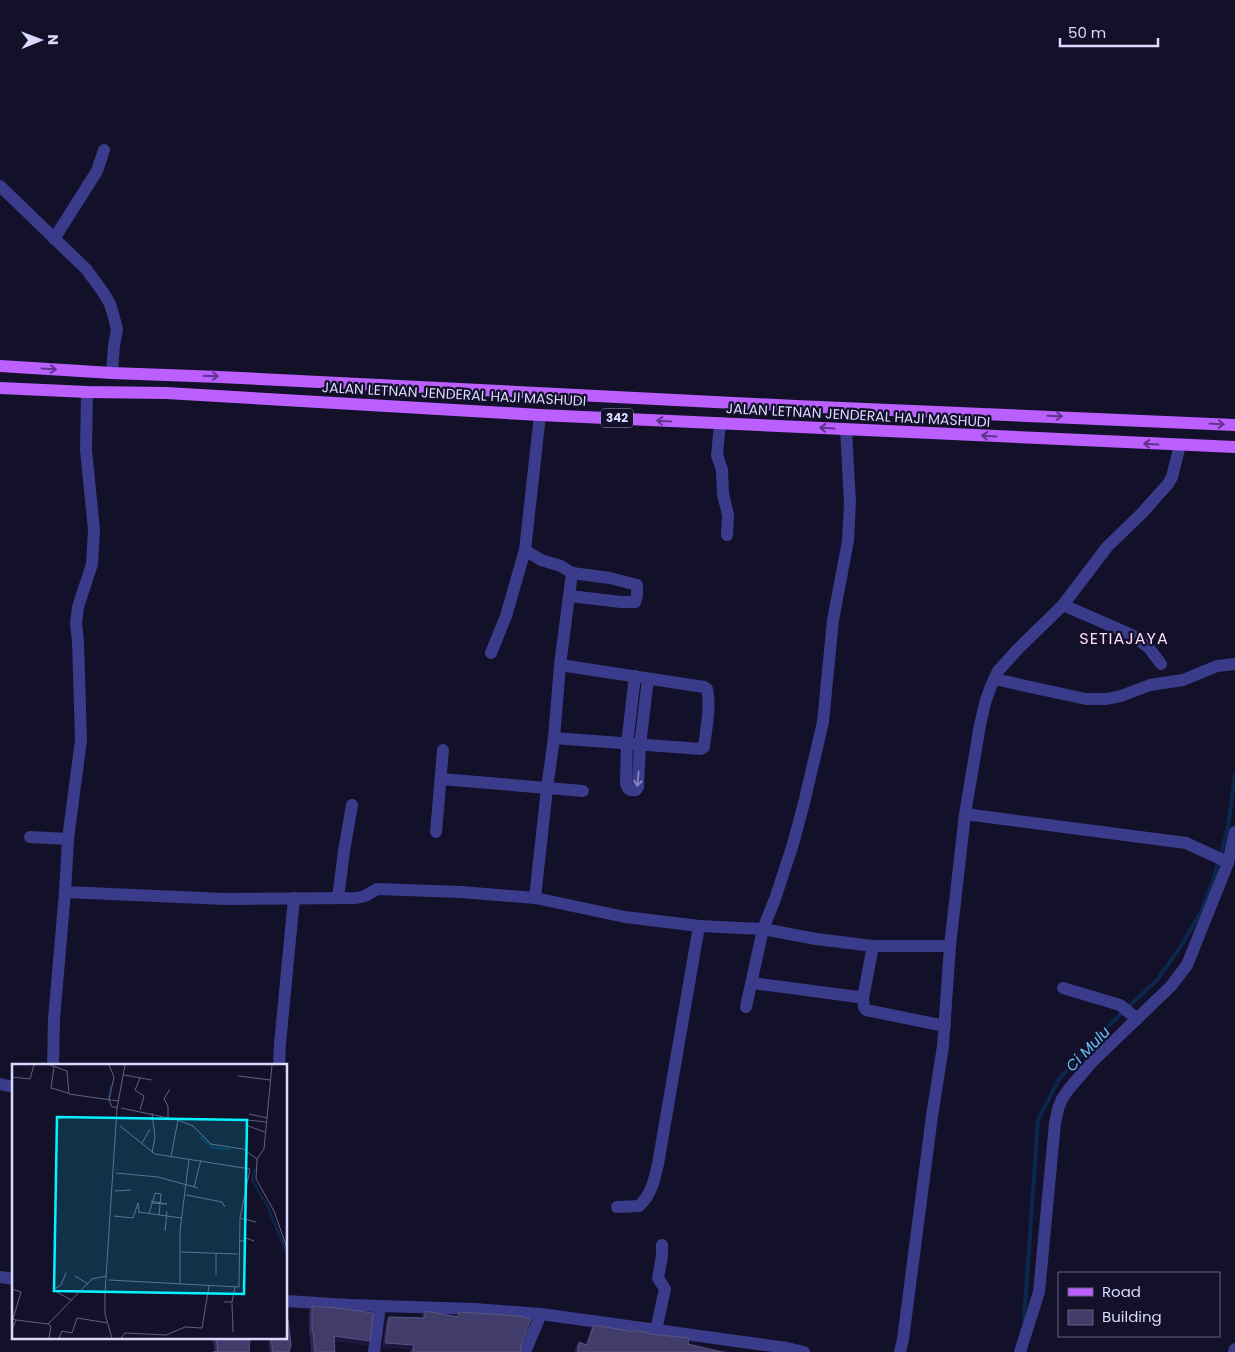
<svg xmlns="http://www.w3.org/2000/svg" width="1235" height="1352" viewBox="0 0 1235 1352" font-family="Poppins,sans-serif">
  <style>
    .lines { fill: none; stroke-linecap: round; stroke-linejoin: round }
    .stream { stroke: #0c274d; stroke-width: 4 }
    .minor { stroke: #3a3b8a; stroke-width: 12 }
    .primary { stroke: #bb60ff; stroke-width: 12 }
    .wall { fill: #302958 }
    .shaded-wall { fill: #1d173e }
    .building { fill: #423c6a; stroke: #5a5581 }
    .oneway { stroke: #5f348a }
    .oneway2 { stroke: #8282bf }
    .labels { text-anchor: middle; stroke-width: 4.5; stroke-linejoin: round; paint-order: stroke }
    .shield { fill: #13102a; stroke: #9f9dbf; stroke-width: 1 }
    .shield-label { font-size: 12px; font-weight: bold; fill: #dbd9ff }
    .street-label { font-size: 14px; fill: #dbd9ff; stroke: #13102a }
    .water-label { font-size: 15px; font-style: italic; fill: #67c1ff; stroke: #13102a }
    .quarter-label { font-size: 16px; letter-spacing: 1px; fill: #ffdbf4; stroke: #13102a }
    .inset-river { fill: none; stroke: #0c274d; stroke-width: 2.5 }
    .inset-road { fill: none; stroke: #63607f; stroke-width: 1 }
    .view { fill: #05f3ff; fill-opacity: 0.15; stroke: #05f3ff; stroke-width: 2.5 }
    .inset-edge { fill: none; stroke: #dbd9ff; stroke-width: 2.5 }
  </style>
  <rect width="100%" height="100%" fill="#13102a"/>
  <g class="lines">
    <!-- stream -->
    <polyline class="stream" points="1024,1320 1038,1120 1059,1079 1108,1026 1157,980 1179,949 1200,914 1213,881 1228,828 1235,774"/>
    <!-- minor -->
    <g class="minor">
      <polyline points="0,186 86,269 103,292 110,304 114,317 117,330 114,345 112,373"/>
      <polyline points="54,239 97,171 104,150"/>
      <polyline points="540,415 525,550 541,560 561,566 572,573 610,578 637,585 637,596 635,602 621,602 570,596"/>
      <polyline points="720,423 717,455 722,470 723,494 728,515 727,535"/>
      <polyline points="1063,605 1132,635 1149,648 1161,664"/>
      <polyline points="491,653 506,616 525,550"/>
      <path d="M635 676 627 744 626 783C627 789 630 791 636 790L638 787 640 745 648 679"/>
      <polyline points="994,679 1086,699 1107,699 1121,696 1150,685 1183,680 1217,666 1235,664"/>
      <path d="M554 738 701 749 704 747C706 729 711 707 707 689L704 687 560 665"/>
      <polyline points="441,779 583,791"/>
      <polyline points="965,814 1186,843 1221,859 1228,863"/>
      <polyline points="436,832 443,750"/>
      <polyline points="30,837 68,839"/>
      <polyline points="65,892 225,899 356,898 365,896 377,889 461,892 535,898 625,917 699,926 763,929 816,939 873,946 950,946"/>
      <polyline points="338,898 344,851 352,805"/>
      <polyline points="535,898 547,788 554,738 560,665 572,573"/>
      <polyline points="752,983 858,997 863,998 864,1007 866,1010 945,1026"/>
      <polyline points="1063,988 1120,1005 1137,1019"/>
      <polyline points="863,998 873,946"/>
      <polyline points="746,1007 763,929 775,899 793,844 804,803 823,722 833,620 848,541 850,502 846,429"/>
      <polyline points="53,1066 54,1019 65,892 68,839 81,740 78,642 76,623 78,607 92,564 94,530 86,450 87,392"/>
      <polyline points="279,1066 280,1044 294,898"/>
      <polyline points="0,1084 14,1087"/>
      <path d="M617 1207 639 1206C652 1194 654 1180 658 1164L699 926"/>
      <polyline points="0,1277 14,1279"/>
      <polyline points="286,1301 350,1305 475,1309 541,1314 787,1348 804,1352"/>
      <polyline points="656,1330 665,1289 658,1278 662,1256 662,1245"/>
      <polyline points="374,1352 380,1306"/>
      <polyline points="525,1352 541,1314"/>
      <polyline points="900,1352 903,1339 932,1116 943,1046 950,946 965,814 980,725 985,703 991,686 998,671 1017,650 1063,605 1107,547 1142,513 1168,484 1172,477 1180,445"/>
      <polyline points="1020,1352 1039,1292 1055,1123 1058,1109 1062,1099 1068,1090 1092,1062 1171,986 1187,965 1228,863 1235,832"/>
      <polyline points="1234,1352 1235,1349"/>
    </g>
    <!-- primary -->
    <g class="primary">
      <polyline points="0,366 112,373 220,377 796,406 1235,425"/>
      <polyline points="0,388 87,392 166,393 540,415 1235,447"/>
    </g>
  </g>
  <!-- wall -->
  <g class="wall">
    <polygon points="312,1306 367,1345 334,1341 335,1352 311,1352 310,1335 309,1335 309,1311"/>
    <polygon points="425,1311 456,1317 459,1312 521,1345 521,1352 410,1352 411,1349 383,1347 386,1322 389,1317 422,1318 422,1315"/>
    <polygon points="594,1325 634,1332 634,1330 721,1352 723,1350 728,1352 575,1352 576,1346 579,1342 586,1345 591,1329"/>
    <polygon points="212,1338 250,1338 249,1352 215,1352"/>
    <polygon points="268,1338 286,1338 289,1352 270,1352"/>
  </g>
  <!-- shaded-wall -->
  <g class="shaded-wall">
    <polygon points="334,1336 370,1341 367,1345 331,1340"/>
    <polygon points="386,1343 414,1345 411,1349 383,1347"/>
  </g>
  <!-- building -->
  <g class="building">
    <polygon points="312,1306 336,1308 373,1313 370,1341 334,1336 335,1352 315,1352 313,1331 312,1331"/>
    <polygon points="425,1311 458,1317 459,1312 519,1316 531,1319 521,1345 521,1352 413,1352 414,1345 386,1343 389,1317 425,1318"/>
    <polygon points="286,1319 288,1319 291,1345 289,1352 273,1352 271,1338 286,1338"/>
    <polygon points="594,1325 634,1332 634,1330 645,1332 650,1334 689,1338 688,1344 722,1352 578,1352 579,1342 587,1345"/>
    <polygon points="216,1338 250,1338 249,1352 213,1352 218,1351"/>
  </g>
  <!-- one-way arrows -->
  <defs><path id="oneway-shaft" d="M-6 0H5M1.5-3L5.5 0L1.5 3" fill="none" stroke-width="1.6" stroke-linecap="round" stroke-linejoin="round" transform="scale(1.25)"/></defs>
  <g class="oneway">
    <use href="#oneway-shaft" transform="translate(49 369) rotate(3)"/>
    <use href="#oneway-shaft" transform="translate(211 376) rotate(2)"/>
    <use href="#oneway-shaft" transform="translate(1055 416) rotate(2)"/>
    <use href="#oneway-shaft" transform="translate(664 421) rotate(-177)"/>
    <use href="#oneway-shaft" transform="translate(1217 424) rotate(4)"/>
    <use href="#oneway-shaft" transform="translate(827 428) rotate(-177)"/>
    <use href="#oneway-shaft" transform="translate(989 436) rotate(-177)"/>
    <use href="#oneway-shaft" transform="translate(1151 444) rotate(-177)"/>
  </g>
  <use class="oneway2" href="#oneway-shaft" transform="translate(638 779) rotate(95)"/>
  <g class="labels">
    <!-- shield labels -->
    <rect class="shield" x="601" y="408.5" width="32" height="19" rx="4"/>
    <g class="shield-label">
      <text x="617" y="422">342</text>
    </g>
    <!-- street labels -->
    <g class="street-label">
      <text transform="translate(454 394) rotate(3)" y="5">JALAN LETNAN JENDERAL HAJI MASHUDI</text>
      <text transform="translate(858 415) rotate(3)" y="5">JALAN LETNAN JENDERAL HAJI MASHUDI</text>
    </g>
    <!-- water labels -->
    <g class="water-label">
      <text transform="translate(1088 1049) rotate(-46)" y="5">Ci Mulu</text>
    </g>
    <!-- quarter labels -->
    <g class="quarter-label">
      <text x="1124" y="644">SETIAJAYA</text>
    </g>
  </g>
  <!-- overview -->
  <g transform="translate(12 1064)">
    <rect width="275" height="275" fill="#13102a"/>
    <path class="inset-river" d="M96 35 99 20M188 73 202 84 218 85M243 105 240 116 255 141 275 189"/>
    <path class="inset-road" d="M38 1 55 7 57 30 106 37M97 1 102 13 97 36 100 43H106M260 1 252 85 245 95 244 115 262 147 275 184M42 3 39 24 56 29M112 11 140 16M226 12 258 16M0 13 18 15 22 1M128 14 123 26 132 32 128 46M109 44 166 56 181 62 199 80 231 85 245 95M140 49 143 73 140 89M237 50 255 54M156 54V42L152 35 158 25M235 56 254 58M236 62 253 68M130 79 138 65M159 93 166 56M104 109 146 113 186 124M182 123 189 96M103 127 119 126M174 131 210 138 213 143M139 139 155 140 139 137M126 148 170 154M137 150 143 129 149 130 147 151M102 152 121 154 126 139 127 148M228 154 244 158M153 167 155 147M227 177H233L234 174 242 177M169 188 226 190M204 190V211M54 209 49 221 41 226 59 236M63 212 76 220M97 216 227 223 228 154 238 105 143 90 108 62M168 220V167L177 95M0 225 9 228 1 255 4 256M212 238H220L223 223M220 239 221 268M36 260 39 262 37 274M0 266 4 256 36 260 80 215 95 212M47 274 50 267 60 269 65 254 96 259M100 274 93 250V229L105 44 113 1M109 274 113 269 154 271 173 263 190 264 197 222"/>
    <path class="view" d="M45 53 235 56 232 230 42 227Z"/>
    <rect width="275" height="275" class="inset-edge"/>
  </g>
  <!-- legend -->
  <rect x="1058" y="1272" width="162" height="65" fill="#13102a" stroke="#63607f"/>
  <rect x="1068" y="1288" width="25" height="8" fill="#bb60ff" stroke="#63607f"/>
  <text x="1102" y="1297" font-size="15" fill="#dbd9ff">Road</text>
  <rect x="1068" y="1310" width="25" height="15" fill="#423c6a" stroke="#63607f"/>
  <text x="1102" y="1322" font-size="15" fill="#dbd9ff">Building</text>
  <!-- north arrow -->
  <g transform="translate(40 40) rotate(89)" stroke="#13102a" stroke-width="4" paint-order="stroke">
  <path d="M0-4L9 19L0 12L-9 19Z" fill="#dbd9ff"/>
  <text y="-8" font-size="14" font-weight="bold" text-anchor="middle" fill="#dbd9ff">N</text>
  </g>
  <!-- scale -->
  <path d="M1060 38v8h98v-8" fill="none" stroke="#dbd9ff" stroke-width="2.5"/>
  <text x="1068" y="38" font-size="15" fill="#dbd9ff" stroke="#13102a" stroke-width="4" paint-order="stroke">50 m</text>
</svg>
